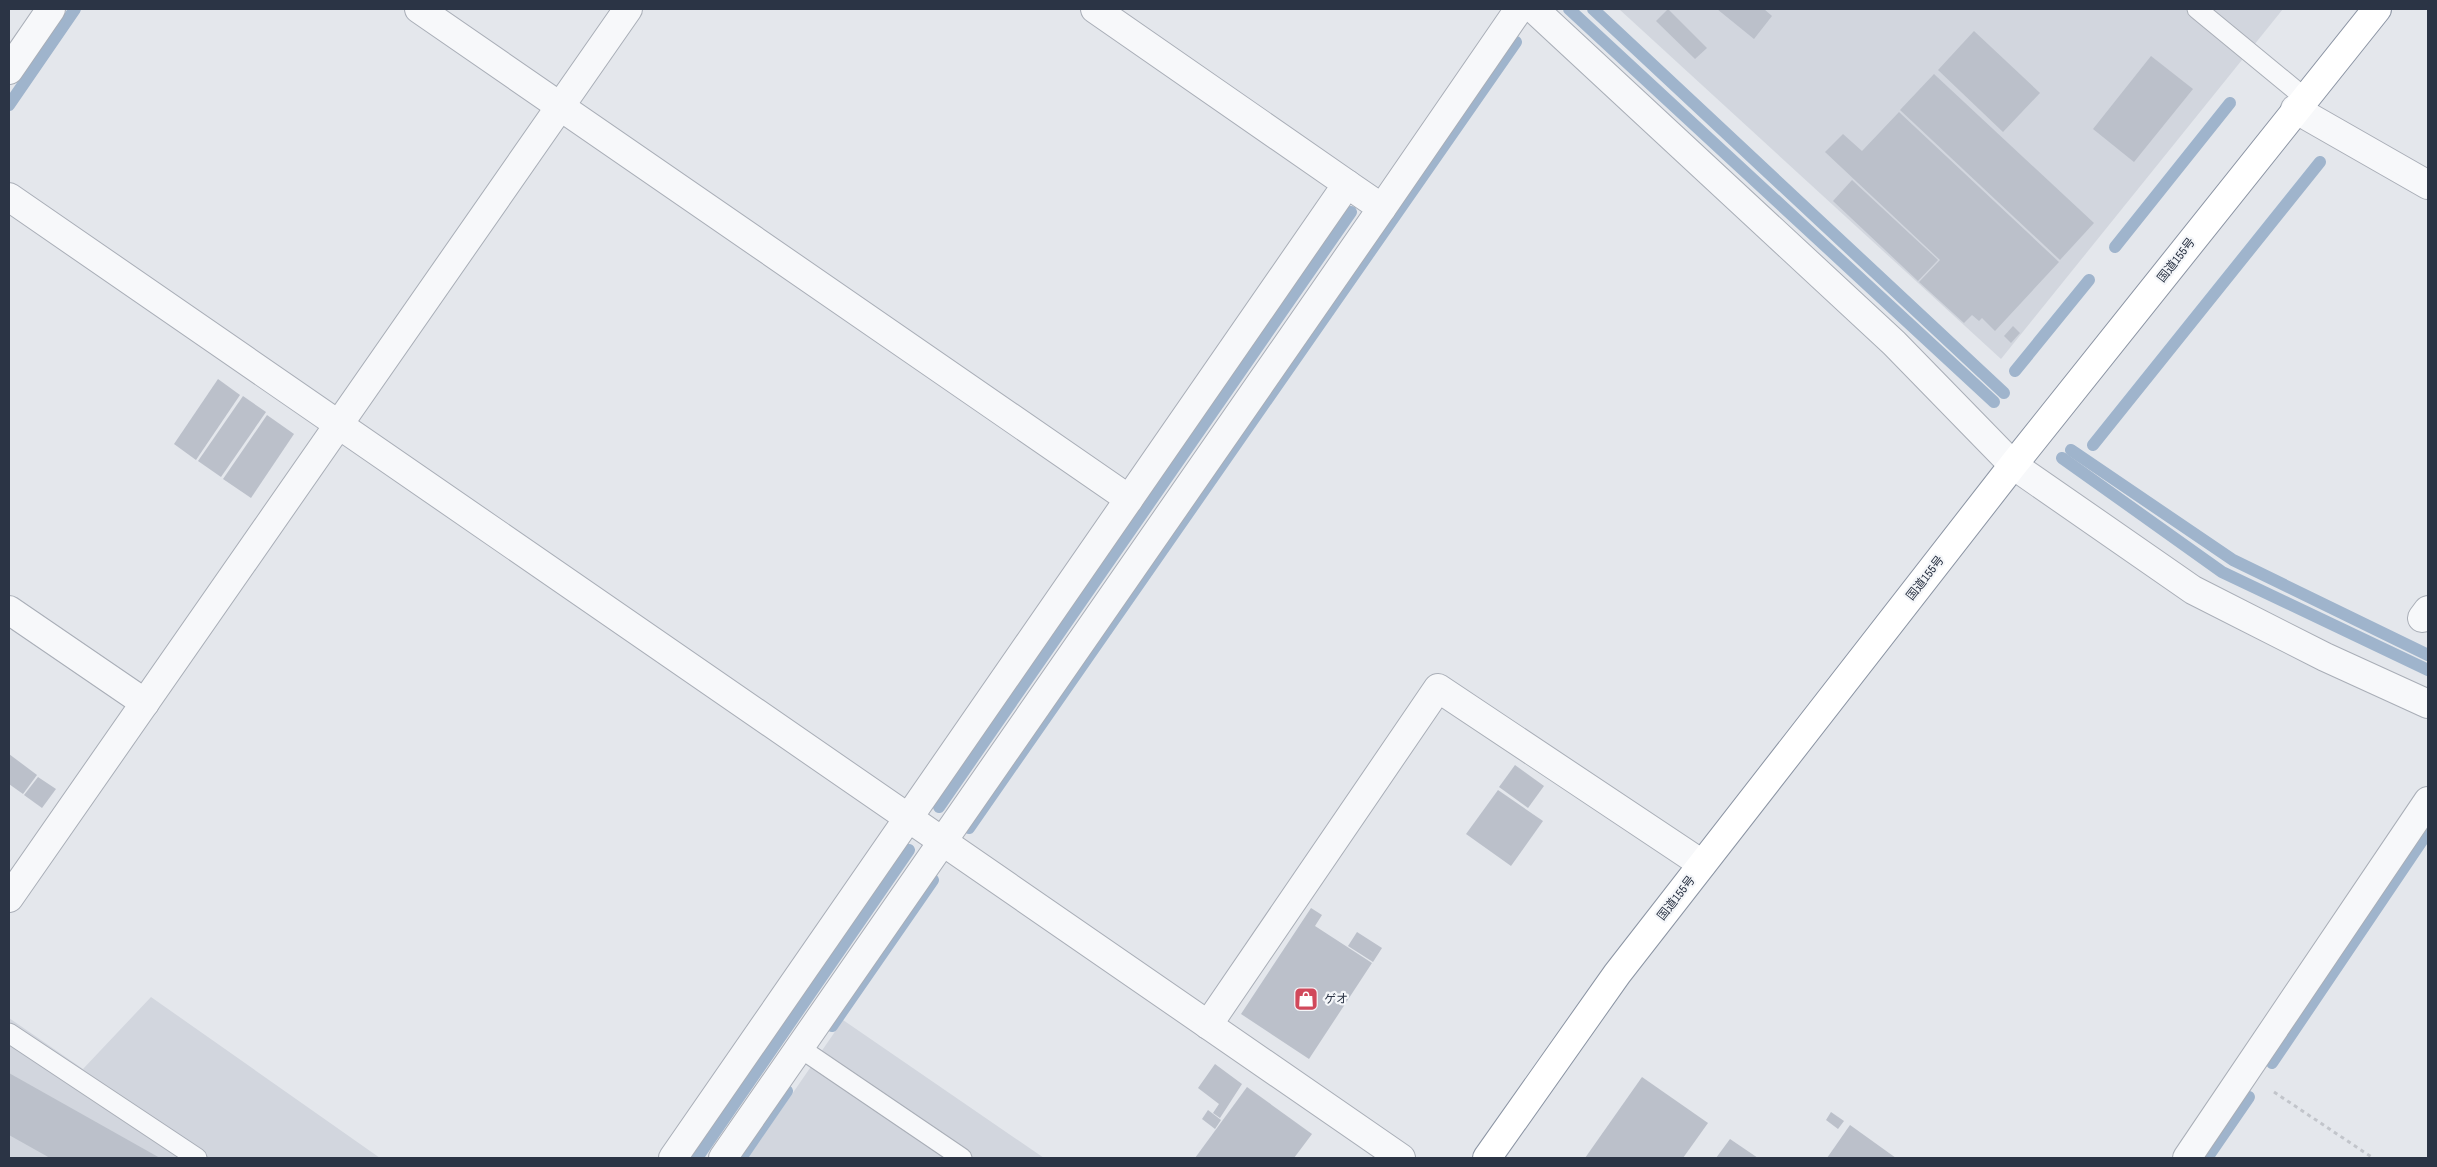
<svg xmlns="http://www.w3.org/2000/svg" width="2437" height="1167" viewBox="0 0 2437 1167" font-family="'Archivo Narrow','Noto Sans JP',sans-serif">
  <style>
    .built { fill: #d2d6de }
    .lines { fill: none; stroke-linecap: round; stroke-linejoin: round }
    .stream { stroke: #9fb4cc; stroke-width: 12 }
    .building { fill: #bbc0ca }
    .lane-casing { stroke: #a9aeb7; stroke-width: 21 }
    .street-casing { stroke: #a9aeb7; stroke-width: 30 }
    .highway-casing { stroke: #8b94a3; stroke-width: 30 }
    .path { stroke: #c2c5cb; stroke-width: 3; stroke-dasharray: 4 4; stroke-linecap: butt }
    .lane { stroke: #f7f8fa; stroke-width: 19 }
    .street { stroke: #f7f8fa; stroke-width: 28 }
    .highway { stroke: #fff; stroke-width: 28 }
    .labels { text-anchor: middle; stroke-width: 4.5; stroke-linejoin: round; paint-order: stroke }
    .street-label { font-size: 12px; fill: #2b3445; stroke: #f4f6f9 }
    .poi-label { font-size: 12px; fill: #2b3445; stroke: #f4f6f9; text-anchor: start }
  </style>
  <rect width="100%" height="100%" fill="#e4e7ec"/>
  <!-- built -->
  <g class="built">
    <polygon points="1619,9 2283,9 2001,359"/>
    <polygon points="151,997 380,1158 9,1158 9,1018 83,1069"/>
    <polygon points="843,1020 1044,1158 748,1158"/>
  </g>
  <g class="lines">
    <!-- stream -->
    <g class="stream">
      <polyline points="1569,9 1994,402"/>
      <polyline points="1593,9 2004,393"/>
      <polyline points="9,105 75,9"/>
      <polyline points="2115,247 2230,103"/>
      <polyline points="2015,371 2089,280"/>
      <polyline points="2093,445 2320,162"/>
      <polyline points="2071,450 2233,560 2428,655"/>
      <polyline points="2062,458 2222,572 2428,670"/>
      <polyline points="939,807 1351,212"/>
      <polyline points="969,828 1516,42"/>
      <polyline points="832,1026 933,880"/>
      <polyline points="2272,1063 2428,832"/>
      <polyline points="697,1158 909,850"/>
      <polyline points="741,1158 787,1091"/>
      <polyline points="2207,1158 2249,1097"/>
    </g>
  </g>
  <!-- building -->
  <g class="building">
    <polygon points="1668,9 1707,48 1695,59 1656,21"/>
    <polygon points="1717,9 1764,9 1772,16 1754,39"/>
    <polygon points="1974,31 2040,93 2003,132 1938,70"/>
    <polygon points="2151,56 2193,89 2134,162 2093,129"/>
    <polygon points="1934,74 2094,223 2060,260 1900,110"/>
    <polygon points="1899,112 2059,262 1995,331 1982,318 1979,321 1972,315 1964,323 1919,282 1940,260 1825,152 1843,134 1862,151"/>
    <polygon points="1852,180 1938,260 1918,281 1833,201"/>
    <polygon points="2013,326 2020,333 2011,343 2004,336"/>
    <polygon points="218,379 240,395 196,460 174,444"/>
    <polygon points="243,396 266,412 221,477 198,461"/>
    <polygon points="267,415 294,434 251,498 223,479"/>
    <polygon points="9,754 37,775 23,794 9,784"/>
    <polygon points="1515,765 1544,786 1528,808 1499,787"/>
    <polygon points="38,777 56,789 42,808 24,795"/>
    <polygon points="1498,790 1543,821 1511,866 1466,834"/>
    <polygon points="1311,908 1322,915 1315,926 1372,963 1309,1059 1241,1014"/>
    <polygon points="1357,932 1382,948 1373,962 1348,946"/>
    <polygon points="1215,1064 1242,1084 1220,1118 1213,1113 1219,1104 1198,1088"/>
    <polygon points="9,1073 160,1158 50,1158 9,1135"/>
    <polygon points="1642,1077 1708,1123 1683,1158 1585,1158"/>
    <polygon points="1247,1087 1312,1134 1294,1158 1195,1158"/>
    <polygon points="1208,1110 1221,1120 1215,1129 1202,1119"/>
    <polygon points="1831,1112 1844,1121 1838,1129 1826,1120"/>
    <polygon points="1850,1125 1896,1158 1827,1158"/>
    <polygon points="1730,1139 1758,1158 1716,1158"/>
  </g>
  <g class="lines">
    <!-- lane casing -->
    <g class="lane-casing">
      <g id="lane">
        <polyline points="2197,9 2305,98"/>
        <polyline points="9,1033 197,1158"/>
        <polyline points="800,1048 962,1158"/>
      </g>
    </g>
    <!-- street casing -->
    <g class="street-casing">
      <g id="street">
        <polyline points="419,9 1129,499"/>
        <polyline points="1534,9 1894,343 2013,465 2193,590 2325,657 2428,704"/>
        <polyline points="9,70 51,9"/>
        <polyline points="2295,109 2428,185"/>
        <polyline points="9,197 1401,1158"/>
        <polyline points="1382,208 1519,9"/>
        <polyline points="9,610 145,703"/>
        <polyline points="2422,618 2428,610"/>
        <polyline points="9,898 628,9"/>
        <polyline points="1208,1025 1438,688 1702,864"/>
        <polyline points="673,1158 1347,184 1095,9"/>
        <polyline points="723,1158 1382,208 1347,184"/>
        <polyline points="2187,1158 2428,801"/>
      </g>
    </g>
    <!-- highway casing -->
    <g class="highway-casing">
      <polyline id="highway" points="1487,1158 1617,974 2013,465 2377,9"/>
    </g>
    <!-- path -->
    <polyline class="path" points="2274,1092 2373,1158"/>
    <!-- lane -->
    <use href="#lane" class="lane"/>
    <!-- street -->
    <use href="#street" class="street"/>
    <!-- highway -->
    <use href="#highway" class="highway"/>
  </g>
  <!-- icons -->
  <defs>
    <g id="shop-square" transform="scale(1.25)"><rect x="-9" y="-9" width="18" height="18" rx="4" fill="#d1495b" stroke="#f4f6f9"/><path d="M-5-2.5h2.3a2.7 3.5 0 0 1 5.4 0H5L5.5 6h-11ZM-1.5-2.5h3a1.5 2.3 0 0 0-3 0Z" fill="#fff"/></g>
  </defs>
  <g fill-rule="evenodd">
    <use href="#shop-square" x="1306" y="999"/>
  </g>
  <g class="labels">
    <!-- street labels -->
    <g class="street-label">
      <text transform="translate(2176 260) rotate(-52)" y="4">国道155号</text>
      <text transform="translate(1925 578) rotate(-52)" y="4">国道155号</text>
      <text transform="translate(1676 898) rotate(-52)" y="4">国道155号</text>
    </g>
    <!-- poi labels -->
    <g class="poi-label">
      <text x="1324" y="1003">ゲオ</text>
    </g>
  </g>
  <!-- border -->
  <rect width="2437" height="1167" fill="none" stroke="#2b3445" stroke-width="20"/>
</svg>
